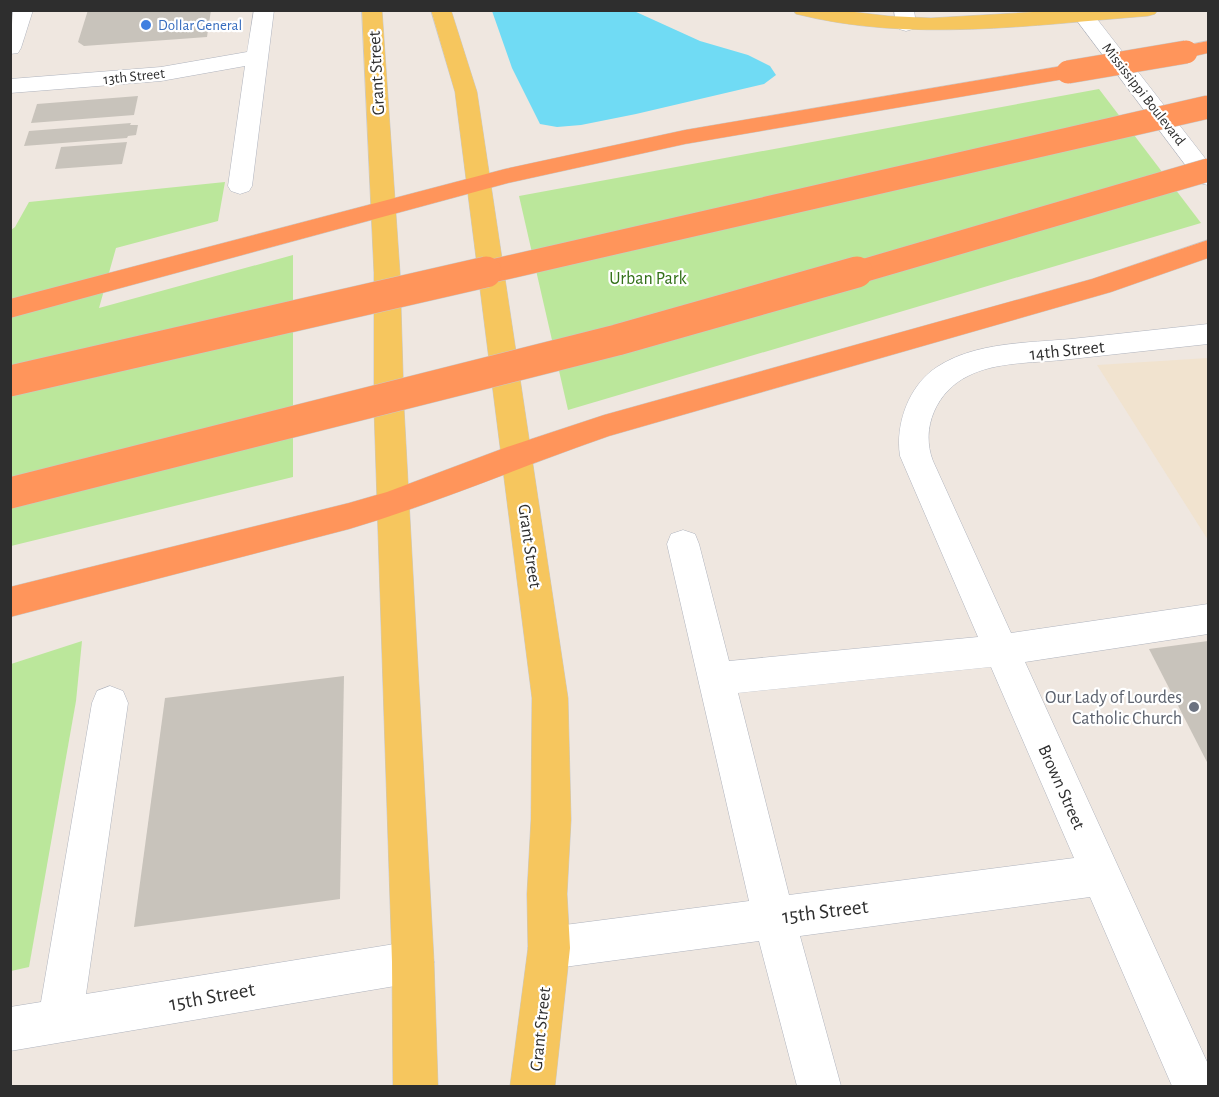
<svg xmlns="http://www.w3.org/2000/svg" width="1219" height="1097" viewBox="0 0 1219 1097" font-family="'Alegreya Sans',sans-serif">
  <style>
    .education { fill: #f1e3cf }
    .green { fill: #bbe79b }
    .water { fill: #70dbf4 }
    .building { fill: #c8c3bb }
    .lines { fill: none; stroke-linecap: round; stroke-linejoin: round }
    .minor-casing { stroke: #b0b4be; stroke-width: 1 }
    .major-casing { stroke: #c9c9c9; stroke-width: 1 }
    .highway-casing { stroke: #c9c9c9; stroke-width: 1 }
    .minor { fill: #fff; fill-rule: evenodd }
    .major { fill: #f6c65e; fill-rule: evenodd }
    .highway { fill: #ff955b; fill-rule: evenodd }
    .highway-bridge-far1-casing { stroke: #c9c9c9; stroke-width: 24; stroke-linecap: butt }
    .highway-bridge-casing { stroke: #c9c9c9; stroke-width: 32; stroke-linecap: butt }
    .highway-bridge-far1 { stroke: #ff955b; stroke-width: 23 }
    .highway-bridge { stroke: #ff955b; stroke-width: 31 }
    .shop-dot { fill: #3f7fe0; stroke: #fff; stroke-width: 2 }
    .worship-dot { fill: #6b7280; stroke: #fff; stroke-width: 2 }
    .labels { text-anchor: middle; stroke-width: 4.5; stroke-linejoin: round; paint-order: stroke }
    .far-shop-label { font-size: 15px; fill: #366cbe; stroke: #fff; text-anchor: start }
    .far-street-label { font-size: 15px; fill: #2e2e2e; stroke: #fff }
    .street-label { font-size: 18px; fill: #2e2e2e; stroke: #fff }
    .park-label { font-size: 18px; fill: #327018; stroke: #fff }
    .worship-label { font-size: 18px; fill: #5b616d; stroke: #fff; text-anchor: end }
    .near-street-label { font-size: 21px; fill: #2e2e2e; stroke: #fff }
  </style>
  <rect width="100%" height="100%" fill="#efe7e0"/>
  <!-- education -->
  <polygon class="education" points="1208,358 1208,540 1097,365"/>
  <!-- green -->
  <g class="green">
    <polygon points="1099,89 1201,223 568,410 519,196"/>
    <polygon points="225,182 218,221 116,248 99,308 293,255 293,477 11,546 11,230 15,227 29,202"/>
    <polygon points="82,641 76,701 29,967 11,971 11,664"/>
  </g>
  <!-- water -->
  <polygon class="water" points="492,11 634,11 700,41 748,55 770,66 776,75 764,84 636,114 581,125 557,127 540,124 512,68"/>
  <!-- building -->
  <g class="building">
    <polygon points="88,10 211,10 207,37 84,46 78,42"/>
    <polygon points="138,96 134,115 31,123 37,104"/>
    <polygon points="131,123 130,125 138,125 136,135 128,136 127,138 24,146 29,131"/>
    <polygon points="127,142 122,164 55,169 61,147"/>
    <polygon points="1208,641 1208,764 1149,649"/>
    <polygon points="344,676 340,899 134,927 165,698"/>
  </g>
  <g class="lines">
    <!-- minor casing -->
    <g class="minor-casing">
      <g id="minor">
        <polygon points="13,10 33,10 21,48 18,53 10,54"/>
        <polygon points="254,10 274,10 252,186 249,191 240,194 231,191 228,186 245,66 161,81 10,93 10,79 161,67 247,52"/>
        <polygon points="894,10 914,10 916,25 913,29 906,31 899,29 896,25"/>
        <polygon points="1069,10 1090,10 1208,162 1208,185 1199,183"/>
        <path d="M1208 324V344C1159 349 1111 355 1062 360 1032 363 995 362 968 376 937 391 920 428 933 461L1011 633 1208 604V634L1025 662 1208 1064V1086H1172L1090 897 800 936 841 1086H797L759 941 549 969 534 963 528 948 534 933 549 927 749 901 667 544 671 534 683 530 695 534 699 544 729 661 978 637 900 456C895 424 909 385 937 367 975 342 1028 343 1071 339 1117 334 1162 329 1208 324ZM991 667 1074 858 789 895 738 693Z"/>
        <polygon points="110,686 123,691 128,703 86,994 413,941 428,947 434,962 428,977 413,983 10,1051 10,1007 41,1002 92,703 97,691"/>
      </g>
    </g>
    <!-- major casing -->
    <g class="major-casing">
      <g id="major">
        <polygon points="362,10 382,10 400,273 404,408 434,962 438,1086 393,1086 392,962 374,408 374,273"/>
        <polygon points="431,10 451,10 477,92 568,698 571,820 567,894 570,948 555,1086 510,1086 528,948 527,894 531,820 532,698 455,92"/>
        <path d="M793 10H838L888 16 931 18 1067 10H1158L1155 14 1148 16C1031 25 911 43 796 14Z"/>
      </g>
    </g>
    <!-- highway casing -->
    <g class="highway-casing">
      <g id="highway">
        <polygon points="1208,41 1208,53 1186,58 1178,57 1175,52 1178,47"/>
        <polygon points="1068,65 1076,67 1079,72 1076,77 685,144 508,183 10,318 10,299 505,169 685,130"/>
        <path d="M1208 240V258L1111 292 609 436C522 466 437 503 349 529L10 617V587L349 503 387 492 507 447 604 415 1092 279Z"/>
      </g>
    </g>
    <!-- minor -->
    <use href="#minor" class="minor"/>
    <!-- major -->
    <use href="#major" class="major"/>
    <!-- highway -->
    <use href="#highway" class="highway"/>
    <!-- highway-bridge-far1 casing -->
    <g class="highway-bridge-far1-casing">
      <g id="highway-bridge-far1">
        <polyline points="1068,72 1186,52"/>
        <polyline points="479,274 1208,107"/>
        <polyline points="852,274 1208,170"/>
      </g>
    </g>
    <!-- highway-bridge casing -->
    <g class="highway-bridge-casing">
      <g id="highway-bridge">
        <polyline points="10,381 486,272"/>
        <polyline points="10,493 617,340 857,272"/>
      </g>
    </g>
    <!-- highway-bridge-far1 -->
    <use href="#highway-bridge-far1" class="highway-bridge-far1"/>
    <!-- highway-bridge -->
    <use href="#highway-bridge" class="highway-bridge"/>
  </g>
  <!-- markers -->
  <circle class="shop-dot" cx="146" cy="25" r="6"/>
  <circle class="worship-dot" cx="1194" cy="707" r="6"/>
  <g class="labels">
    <!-- far-shop labels -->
    <g class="far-shop-label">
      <text x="158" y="30">Dollar General</text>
    </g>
    <!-- far-street labels -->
    <g class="far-street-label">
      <text transform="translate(134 76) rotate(-6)" y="5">13th Street</text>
      <text transform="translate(1144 94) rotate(52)" y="5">Mississippi Boulevard</text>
    </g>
    <!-- street labels -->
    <g class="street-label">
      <text transform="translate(376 73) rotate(-93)" y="6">Grant Street</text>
      <text transform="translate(1067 350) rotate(-6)" y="6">14th Street</text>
      <text transform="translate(530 546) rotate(82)" y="6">Grant Street</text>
      <text transform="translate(1062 787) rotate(66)" y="6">Brown Street</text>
      <text transform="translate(540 1029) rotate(-84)" y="6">Grant Street</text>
    </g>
    <!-- park labels -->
    <g class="park-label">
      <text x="648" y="284">Urban Park</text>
    </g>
    <!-- worship labels -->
    <g class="worship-label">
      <text x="1182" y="703">Our Lady of Lourdes<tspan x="1182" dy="21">Catholic Church</tspan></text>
    </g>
    <!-- near-street labels -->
    <g class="near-street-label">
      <text transform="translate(825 911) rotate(-7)" y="7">15th Street</text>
      <text transform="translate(212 996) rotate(-10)" y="7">15th Street</text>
    </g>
  </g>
  <!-- border -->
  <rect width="1219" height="1097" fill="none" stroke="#2e2e2e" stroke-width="24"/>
</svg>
